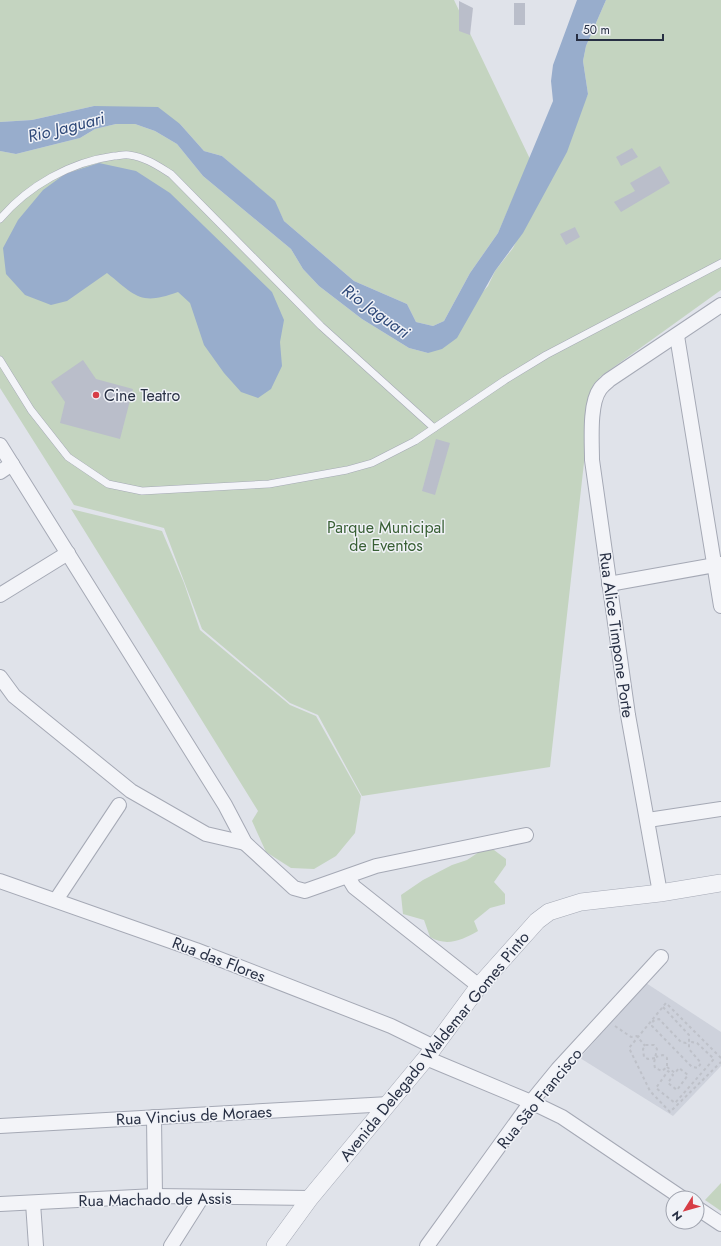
<svg xmlns="http://www.w3.org/2000/svg" width="721" height="1246" viewBox="0 0 721 1246" font-family="Jost,sans-serif">
  <style>
    .built { fill: #ced2dc }
    .green { fill: #c4d4c0 }
    .water { fill: #98adcc }
    .building { fill: #babeca }
    .lines { fill: none; stroke-linecap: round; stroke-linejoin: round }
    .service-casing { stroke: #a5a9b5; stroke-width: 8 }
    .minor-casing { stroke: #a5a9b5; stroke-width: 16 }
    .tertiary-casing { stroke: #a5a9b5; stroke-width: 18 }
    .path { stroke: #bec1c9; stroke-width: 2; stroke-dasharray: 3 3; stroke-linecap: butt }
    .service { stroke: #f3f4f8; stroke-width: 7 }
    .minor { stroke: #f3f4f8; stroke-width: 14 }
    .tertiary { stroke: #f3f4f8; stroke-width: 17 }
    .poi-dot { fill: #d73d46; stroke: #f0f2f7; stroke-width: 1.5 }
    .labels { text-anchor: middle; stroke-width: 3; stroke-linejoin: round; paint-order: stroke }
    .poi-label { font-size: 16px; fill: #272f43; stroke: #f0f2f7; text-anchor: start }
    .park-label { font-size: 16px; fill: #385f34; stroke: #f0f2f7 }
    .street-label { font-size: 16px; fill: #272f43; stroke: #f0f2f7 }
    .water-label { font-size: 17px; font-style: italic; fill: #2f4979; stroke: #f0f2f7 }
  </style>
  <rect width="100%" height="100%" fill="#e0e3ea"/>
  <!-- built -->
  <polygon class="built" points="646,983 721,1032 721,1066 673,1116 580,1058"/>
  <!-- green -->
  <g class="green">
    <polygon points="0,0 454,0 530,159 498,233 470,273 444,321 433,326 416,322 407,304 354,281 284,221 274,201 222,156 204,151 180,124 94,106 32,120 0,122"/>
    <polygon points="606,0 721,0 721,290 600,377 592,391 550,767 362,796 318,715 290,703 202,629 164,528 74,505 0,388 0,151 16,154 80,138 95,129 116,124 135,124 155,131 177,144 203,176 291,249 303,269 319,286 362,319 409,348 428,353 488,286 495,271 513,248 588,94 583,61 586,46"/>
    <polygon points="71,509 162,531 184,583 200,630 290,705 316,716 361,796 355,833 336,856 314,869 291,868 266,852 252,821 258,811"/>
    <path d="M485 848 494 850 506 859V865L494 882 505 894V904L490 908 474 921 478 931C462 940 447 947 430 937L424 920 403 914 401 895 423 880 452 865 467 860Z"/>
    <polygon points="721,1183 721,1211 705,1200"/>
  </g>
  <!-- water -->
  <g class="water">
    <polygon points="577,0 606,0 586,46 583,61 588,94 567,152 523,233 495,271 457,338 442,349 428,353 409,348 362,319 319,286 303,269 291,249 203,176 177,144 155,131 135,124 116,124 95,129 80,138 16,154 0,151 0,122 32,120 94,106 158,107 180,124 204,151 222,156 275,201 284,221 354,281 407,304 416,322 433,326 444,321 470,273 498,233 553,101 551,81 553,65"/>
    <path d="M99 163 136 171 170 193 272 292 284 320 280 342 282 366 271 389 258 398 241 392 224 373 204 345 190 303 178 292C140 306 136 296 107 273L67 301 51 305 25 295 6 274 3 248 18 220 43 190 65 174Z"/>
  </g>
  <!-- building -->
  <g class="building">
    <polygon points="459,1 473,8 470,35 459,31"/>
    <rect x="514" y="3" width="11" height="22"/>
    <polygon points="632,148 638,157 621,166 616,157"/>
    <polygon points="660,166 670,183 621,212 614,202 635,191 630,183"/>
    <polygon points="575,227 580,237 566,245 560,234"/>
    <polygon points="83,360 96,379 133,389 120,439 60,423 65,402 51,382"/>
    <polygon points="436,439 450,443 435,495 422,491"/>
  </g>
  <g class="lines">
    <!-- service casing -->
    <g class="service-casing">
      <g id="service">
        <path d="M0 219C28 186 70 162 114 156 118 156 124 154 129 155 145 157 158 166 171 174L321 326 434 428"/>
        <polyline points="0,360 31,410 68,457 108,484 142,491 269,484 347,470 372,463 415,441 505,380 546,355 721,263"/>
      </g>
    </g>
    <!-- minor casing -->
    <g class="minor-casing">
      <g id="minor">
        <polyline points="677,336 721,606"/>
        <polyline points="0,445 225,805 245,843 294,888 305,891 376,866 526,835"/>
        <polyline points="0,472 12,464"/>
        <polyline points="609,584 721,564"/>
        <polyline points="0,595 68,553"/>
        <polyline points="0,677 14,696 131,791 206,834 245,843"/>
        <polyline points="648,820 721,809"/>
        <polyline points="348,877 354,887 479,986"/>
        <polyline points="0,881 196,950 391,1026 434,1047"/>
        <path d="M660 893 628 715 592 460C592 441 589 404 600 389 602 386 606 383 609 380L721 305"/>
        <polyline points="56,900 119,805"/>
        <polyline points="426,1058 531,1102 562,1117 682,1198"/>
        <polyline points="154,1117 155,1196"/>
        <polyline points="0,1126 389,1104"/>
        <polyline points="33,1203 36,1246"/>
        <polyline points="0,1204 155,1196 310,1198"/>
        <polyline points="697,1208 721,1224"/>
        <polyline points="171,1246 202,1197"/>
        <polyline points="427,1246 531,1102 558,1069 661,957"/>
      </g>
    </g>
    <!-- tertiary casing -->
    <g class="tertiary-casing">
      <polyline id="tertiary" points="275,1246 310,1198 426,1058 479,986 537,921 549,912 581,902 660,893 721,883"/>
    </g>
    <!-- path -->
    <g class="path">
      <polyline points="663,1007 689,1035 689,1042 686,1043 681,1042 659,1019 653,1021 652,1026 692,1067 698,1068 701,1063 689,1049 689,1044 692,1042 697,1043 714,1059 675,1103 656,1088 668,1071 673,1075 668,1083 677,1090 688,1075 679,1068 675,1073 667,1067"/>
      <polyline points="615,1026 631,1037 637,1036 645,1046"/>
      <polyline points="655,1058 648,1059 644,1057 643,1049 646,1045 654,1045 657,1049 654,1063 655,1068 662,1071 667,1067 667,1058 663,1055 656,1057"/>
      <polyline points="721,1058 666,1003 629,1048 650,1091 670,1112 721,1062"/>
    </g>
    <!-- service -->
    <use href="#service" class="service"/>
    <!-- minor -->
    <use href="#minor" class="minor"/>
    <!-- tertiary -->
    <use href="#tertiary" class="tertiary"/>
  </g>
  <!-- markers -->
  <circle class="poi-dot" cx="96" cy="395" r="4"/>
  <g class="labels">
    <!-- poi labels -->
    <g class="poi-label">
      <text x="104" y="401">Cine Teatro</text>
    </g>
    <!-- park labels -->
    <g class="park-label">
      <text x="386" y="533">Parque Municipal<tspan x="386" dy="18">de Eventos</tspan></text>
    </g>
    <!-- street labels -->
    <g class="street-label">
      <text transform="translate(617 635) rotate(82)" y="6">Rua Alice Timpone Porte</text>
      <text transform="translate(219 959) rotate(21)" y="6">Rua das Flores</text>
      <text transform="translate(434 1046) rotate(-51)" y="6">Avenida Delegado Waldemar Gomes Pinto</text>
      <text transform="translate(539 1098) rotate(-51)" y="6">Rua São Francisco</text>
      <text transform="translate(194 1115) rotate(-3)" y="6">Rua Vincius de Moraes</text>
      <text transform="translate(155 1199) rotate(-1)" y="6">Rua Machado de Assis</text>
    </g>
    <!-- water labels -->
    <g class="water-label">
      <text transform="translate(66 127) rotate(-14)" y="6">Rio Jaguari</text>
      <text transform="translate(376 311) rotate(36)" y="6">Rio Jaguari</text>
    </g>
  </g>
  <!-- north arrow -->
  <g transform="translate(685 1210) rotate(233)"><circle r="19" fill="#f0f2f7" stroke="#a0a4af"/>
  <path d="M0-3L7 15L0 10L-7 15Z" fill="#d73d46"/>
  <text y="-6" font-size="11" font-weight="bold" text-anchor="middle" fill="#272f43">N</text>
  </g>
  <!-- scale -->
  <path d="M577 34v6h86v-6" fill="none" stroke="#272f43" stroke-width="2"/>
  <text x="583" y="34" font-size="12" fill="#272f43" stroke="#f0f2f7" stroke-width="3" paint-order="stroke">50 m</text>
</svg>
